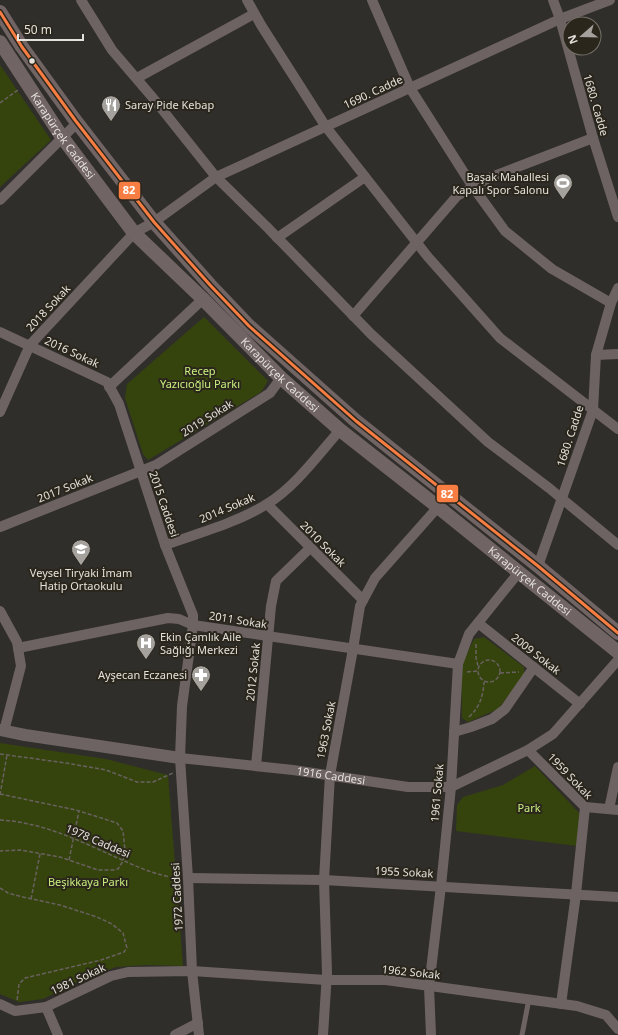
<svg xmlns="http://www.w3.org/2000/svg" width="618" height="1035" viewBox="0 0 618 1035" font-family="'Noto Sans',sans-serif">
  <style>
    .green { fill: #35440d }
    .lines { fill: none; stroke-linecap: round; stroke-linejoin: round }
    .path { stroke: #696160; stroke-width: 1.5; stroke-dasharray: 4 2; stroke-linecap: butt }
    .service { stroke: #6e6363; stroke-width: 5 }
    .minor { stroke: #6e6363; stroke-width: 10 }
    .tertiary { stroke: #6e6363; stroke-width: 12 }
    .secondary { stroke: #716464; stroke-width: 14 }
    .bus-1-casing { stroke: #2a261c; stroke-width: 6 }
    .bus-1 { stroke: #f77d43; stroke-width: 3 }
    .bus-dot { fill: #e4e1db; stroke: #2a261c; stroke-width: 1.5 }
    .labels { text-anchor: middle; stroke-width: 4; stroke-linejoin: round; paint-order: stroke }
    .street-label { font-size: 11px; fill: #e4e1db; stroke: #2a261c }
    .poi-label { font-size: 11px; fill: #e4e1db; stroke: #2a261c; text-anchor: start }
    .park-label { font-size: 11px; fill: #c8ee7e; stroke: #2a261c }
    .line-badge { stroke: #2a261c; stroke-width: 1.5 }
    .badge-label { font-size: 11px; text-anchor: middle; font-weight: bold; fill: #fff }
  </style>
  <rect width="100%" height="100%" fill="#302e2a"/>
  <!-- green -->
  <g class="green">
    <polygon points="0,65 51,140 0,187"/>
    <polygon points="204,317 268,381 261,392 148,460 143,454 125,398 127,384"/>
    <polygon points="484,637 524,667 524,676 498,709 468,722 462,718 461,666 474,639"/>
    <polygon points="0,743 106,759 168,775 183,966 148,965 116,967 75,983 43,999 19,1002 0,994"/>
    <polygon points="535,766 581,815 577,846 456,831 457,805 463,797 503,785"/>
  </g>
  <g class="lines">
    <!-- path -->
    <g class="path">
      <polyline points="0,103 18,90"/>
      <polyline points="476,644 476,658 478,666"/>
      <circle cx="489" cy="671" r="11"/>
      <polyline points="467,672 477,671"/>
      <polyline points="500,673 519,672"/>
      <path d="M469 717C480 707 483 696 484 682"/>
      <polyline points="0,754 66,763 106,770 137,782 153,782 173,773"/>
      <polyline points="0,794 76,810 117,823 123,831 125,850 123,861 118,869 113,870 98,870 60,857 20,850 0,851"/>
      <polyline points="0,795 7,755"/>
      <path d="M0 820C40 822 76 839 113 856 134 865 155 876 179 878"/>
      <polyline points="69,860 79,811"/>
      <polyline points="0,888 8,893 23,897 60,905 97,917 112,924 123,933 127,948 124,952 101,960 25,978 19,984 17,1001"/>
      <polyline points="31,899 40,854"/>
    </g>
    <!-- service -->
    <polyline class="service" points="522,1035 529,999"/>
    <!-- minor -->
    <g class="minor">
      <polyline points="81,0 112,50 153,98 216,177 266,226 371,334 488,442 549,488 618,545"/>
      <polyline points="247,0 261,25 326,127 428,257 500,338 618,429"/>
      <polyline points="372,0 410,88 473,187 505,231 552,269 611,303"/>
      <polyline points="553,0 560,19 593,138 618,217"/>
      <polyline points="137,78 254,14"/>
      <polyline points="0,200 77,123"/>
      <polyline points="277,238 365,177"/>
      <polyline points="353,316 457,196 489,178 593,138"/>
      <polyline points="0,332 107,382 119,404 165,545 193,615 193,625 182,706 180,758 188,878 192,971 199,1035"/>
      <polyline points="596,355 618,354"/>
      <polyline points="109,387 203,299"/>
      <polyline points="0,412 30,345 134,233 154,222 216,177 560,19 610,0"/>
      <polyline points="267,504 363,600"/>
      <polyline points="0,527 156,465 270,393 281,378"/>
      <path d="M165 545C199 533 236 523 267 504 295 487 318 455 340 430"/>
      <polyline points="538,566 593,410 596,355 611,303 618,288"/>
      <polyline points="0,611 17,642 21,666 4,731"/>
      <polyline points="478,623 580,704"/>
      <polyline points="18,648 168,618 179,619 193,625 458,664"/>
      <polyline points="454,732 471,727 492,719 505,709 534,667"/>
      <polyline points="528,750 585,807"/>
      <path id="s1" d="M180 758 293 770 408 787H451L528 750 553 734 618 660"/>
      <polyline points="256,766 271,606 276,581 310,548"/>
      <polyline points="585,807 618,810"/>
      <polyline points="609,809 618,767"/>
      <polyline points="188,878 324,880 618,897"/>
      <polyline points="0,1004 15,1011 46,1007 111,976 128,972 192,971 326,980 386,980 577,1006 606,1015 618,1029"/>
      <polyline points="561,1004 576,894 585,807"/>
      <polyline points="46,1007 58,1035"/>
      <polyline points="175,1035 198,1023"/>
      <polyline points="323,1035 327,973 324,880 330,775 353,649 360,606 375,578 438,507"/>
      <polyline points="431,1035 429,987 441,886 451,787 458,664 469,634 519,572"/>
    </g>
    <!-- tertiary -->
    <polyline class="tertiary" points="0,730 25,735 180,758"/>
    <!-- secondary -->
    <g class="secondary">
      <polyline points="0,12 22,47 75,120 154,222 210,285 249,326 356,421 538,566 618,633"/>
      <path id="s2" d="M0 42 62 137 134 233 203 299 281 378 340 430 438 507 618 652"/>
    </g>
    <!-- bus-1 casing -->
    <g class="bus-1-casing">
      <polyline id="bus-1" points="0,12 22,47 75,120 154,222 210,285 249,326 356,421 538,566 618,633"/>
    </g>
    <!-- bus-1 -->
    <use href="#bus-1" class="bus-1"/>
  </g>
  <!-- icons -->
  <defs>
    <g id="restaurant-pin" transform="scale(1)"><path d="M0 17L-7.5 6A9.5 9.5 0 1 1 7.5 6Z" fill="#a5a29d" stroke="#2a261c"/><path d="M-5-6h1v4h1v-4h1v4h1v-4h1v5L-1.5 .5V6h-2V.5L-5-1ZM5-6V6H3V1.5H1.5Q1.5-4 5-6Z" fill="#fff"/></g>
    <g id="stadium-pin" transform="scale(1)"><path d="M0 17L-7.5 6A9.5 9.5 0 1 1 7.5 6Z" fill="#a5a29d" stroke="#2a261c"/><path d="M0-5a6.5 5 0 1 0 0 10a6.5 5 0 1 0 0-10ZM-3.5-1.8h7v3.6h-7Z" fill="#fff"/></g>
    <g id="school-pin" transform="scale(1)"><path d="M0 17L-7.5 6A9.5 9.5 0 1 1 7.5 6Z" fill="#a5a29d" stroke="#2a261c"/><path d="M0-5L7-2L0 1L-7-2ZM-4 1L0 2.5L4 1V4Q0 6-4 4Z" fill="#fff"/></g>
    <g id="hospital-pin" transform="scale(1)"><path d="M0 17L-7.5 6A9.5 9.5 0 1 1 7.5 6Z" fill="#a5a29d" stroke="#2a261c"/><path d="M-5-5h3v3.5h4V-5h3V5h-3V1.5h-4V5h-3Z" fill="#fff"/></g>
    <g id="pharmacy-pin" transform="scale(1)"><path d="M0 17L-7.5 6A9.5 9.5 0 1 1 7.5 6Z" fill="#a5a29d" stroke="#2a261c"/><path d="M-2-6h4v4h4v4h-4v4h-4v-4h-4v-4h4Z" fill="#fff"/></g>
  </defs>
  <g fill-rule="evenodd">
    <use href="#restaurant-pin" x="111" y="105"/>
    <use href="#stadium-pin" x="563" y="183"/>
    <use href="#school-pin" x="81" y="549"/>
    <use href="#hospital-pin" x="146" y="643"/>
    <use href="#pharmacy-pin" x="201" y="675"/>
  </g>
  <!-- markers -->
  <circle class="bus-dot" cx="32" cy="61" r="3.5"/>
  <g class="labels">
    <!-- street labels -->
    <g class="street-label">
      <text transform="translate(373 92) rotate(-25)" y="4">1690. Cadde</text>
      <text transform="translate(596 105) rotate(74)" y="4">1680. Cadde</text>
      <text dy="4" stroke="none"><textPath href="#s2" startOffset="113">Karapürçek Caddesi</textPath></text>
      <text transform="translate(48 308) rotate(-47)" y="4">2018 Sokak</text>
      <text transform="translate(72 352) rotate(25)" y="4">2016 Sokak</text>
      <text dy="4" stroke="none"><textPath href="#s2" startOffset="437">Karapürçek Caddesi</textPath></text>
      <text transform="translate(207 418) rotate(-32)" y="4">2019 Sokak</text>
      <text transform="translate(570 436) rotate(-72)" y="4">1680. Cadde</text>
      <text transform="translate(65 488) rotate(-22)" y="4">2017 Sokak</text>
      <text transform="translate(164 504) rotate(71)" y="4">2015 Caddesi</text>
      <text transform="translate(227 508) rotate(-23)" y="4">2014 Sokak</text>
      <text transform="translate(323 544) rotate(45)" y="4">2010 Sokak</text>
      <text dy="4" stroke="none"><textPath href="#s2" startOffset="761">Karapürçek Caddesi</textPath></text>
      <text transform="translate(238 620) rotate(9)" y="4">2011 Sokak</text>
      <text transform="translate(536 654) rotate(38)" y="4">2009 Sokak</text>
      <text transform="translate(253 672) rotate(-84)" y="4">2012 Sokak</text>
      <text transform="translate(326 730) rotate(-79)" y="4">1963 Sokak</text>
      <text dy="4" stroke="none"><textPath href="#s1" startOffset="152">1916 Caddesi</textPath></text>
      <text transform="translate(570 776) rotate(46)" y="4">1959 Sokak</text>
      <text transform="translate(437 793) rotate(-85)" y="4">1961 Sokak</text>
      <text transform="translate(98 841) rotate(23)" y="4">1978 Caddesi</text>
      <text transform="translate(404 872) rotate(3)" y="4">1955 Sokak</text>
      <text transform="translate(177 897) rotate(-93)" y="4">1972 Caddesi</text>
      <text transform="translate(411 972) rotate(6)" y="4">1962 Sokak</text>
      <text transform="translate(78 979) rotate(-25)" y="4">1981 Sokak</text>
    </g>
    <!-- poi labels -->
    <g class="poi-label">
      <text x="125" y="109">Saray Pide Kebap</text>
      <text x="549" y="181" text-anchor="end">Başak Mahallesi<tspan x="549" dy="13">Kapalı Spor Salonu</tspan></text>
      <text x="81" y="577" text-anchor="middle">Veysel Tiryaki İmam<tspan x="81" dy="13">Hatip Ortaokulu</tspan></text>
      <text x="160" y="641">Ekin Çamlık Aile<tspan x="160" dy="13">Sağlığı Merkezi</tspan></text>
      <text x="187" y="679" text-anchor="end">Ayşecan Eczanesi</text>
    </g>
    <!-- park labels -->
    <g class="park-label">
      <text x="200" y="375">Recep<tspan x="200" dy="13">Yazıcıoğlu Parkı</tspan></text>
      <text x="529" y="812">Park</text>
      <text x="88" y="886">Beşikkaya Parkı</text>
    </g>
  </g>
  <g class="line-badge">
    <rect x="118" y="181" width="23" height="19" rx="4" fill="#f77d43"/>
    <rect x="436" y="484" width="23" height="19" rx="4" fill="#f77d43"/>
  </g>
  <g class="badge-label">
    <text x="129" y="194">82</text>
    <text x="447" y="498">82</text>
  </g>
  <!-- north arrow -->
  <g transform="translate(582 36) rotate(250)"><circle r="19" fill="#2a261c" stroke="#747168"/>
  <path d="M0-3L7 15L0 10L-7 15Z" fill="#a5a29d"/>
  <text y="-6" font-size="11" font-weight="bold" text-anchor="middle" fill="#e4e1db">N</text>
  </g>
  <!-- scale -->
  <path d="M18 34v6h65v-6" fill="none" stroke="#e4e1db" stroke-width="2"/>
  <text x="24" y="34" font-size="12" fill="#e4e1db" stroke="#2a261c" stroke-width="3" paint-order="stroke">50 m</text>
</svg>
